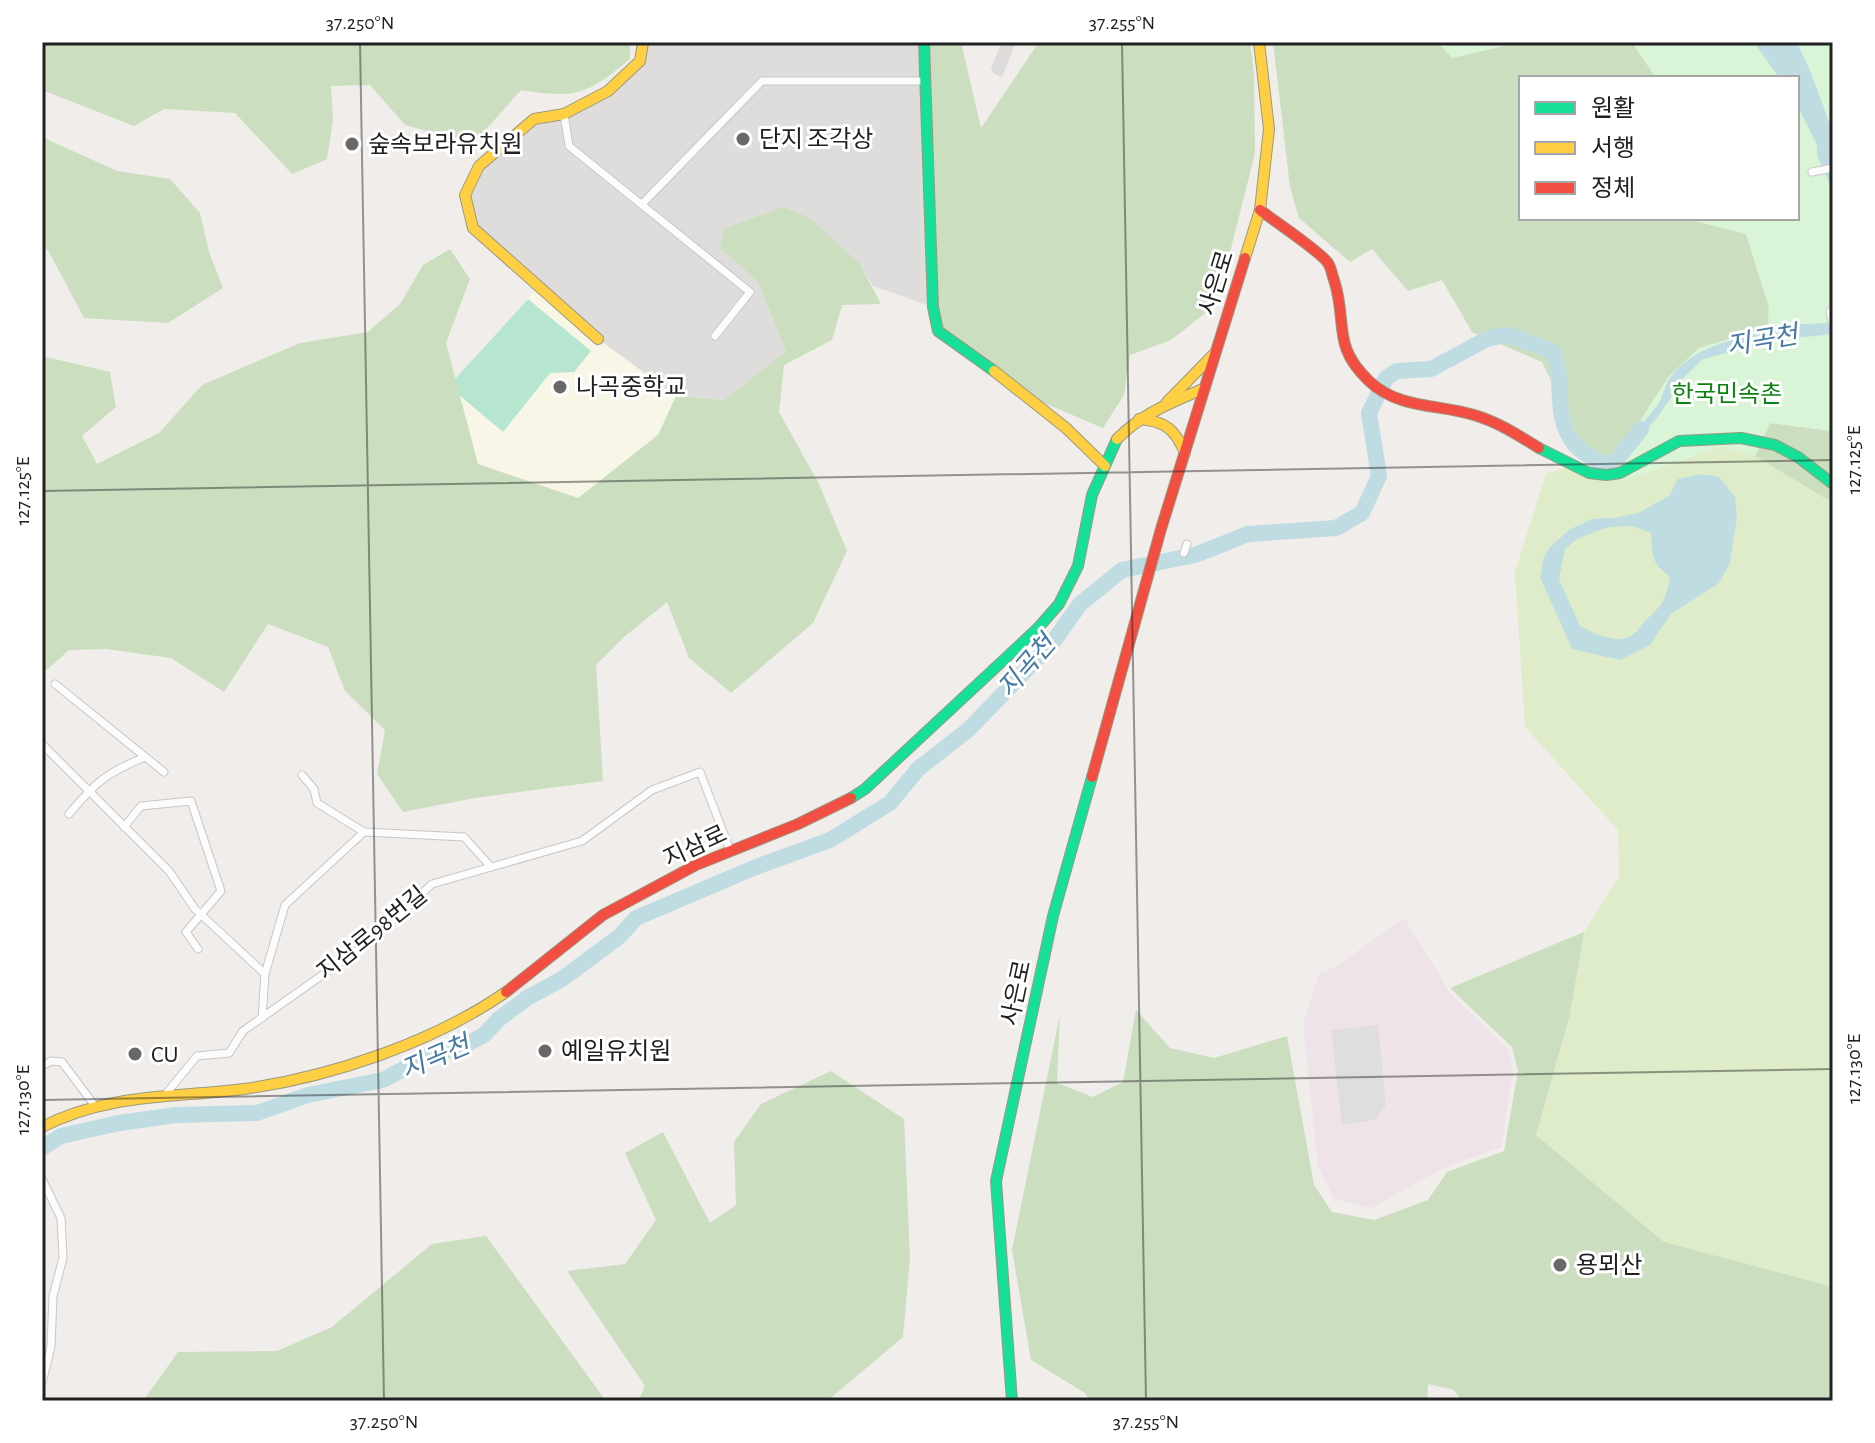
<svg xmlns="http://www.w3.org/2000/svg" width="1875" height="1443" viewBox="0 0 1875 1443" font-family="'Alegreya Sans','Noto Sans KR',sans-serif">
  <style>
    .residential { fill: #dfdddb }
    .industrial { fill: #ede3e9 }
    .education { fill: #f8f6e7 }
    .religious { fill: #dedcdb }
    .grass { fill: #deecc9 }
    .forest { fill: #ccdec0 }
    .park { fill: #d9f4d7 }
    .pitch { fill: #b6e6cf }
    .parking { fill: #e0dedd }
    .water { fill: #bedce2; fill-rule: evenodd }
    .lines { fill: none; stroke-linecap: round; stroke-linejoin: round }
    .river { stroke: #bedce2; stroke-width: 16 }
    .street-casing { stroke: #c8c7c6; stroke-width: 9 }
    .fast-casing { stroke: #9a9a81; stroke-width: 12 }
    .slow-casing { stroke: #9a9a81; stroke-width: 12 }
    .jam-casing { stroke: #9a9a81; stroke-width: 12 }
    .street { stroke: #fdfcfc; stroke-width: 7 }
    .fast { stroke: #16e098; stroke-width: 10 }
    .slow { stroke: #ffcf43; stroke-width: 10 }
    .jam { stroke: #f24e42; stroke-width: 10 }
    .ticks { fill: none; stroke: #212121; stroke-width: 2; stroke-opacity: 0.45 }
    .poi-dot { fill: #696867; stroke: #fff; stroke-width: 3 }
    .labels { text-anchor: middle; stroke-width: 6; stroke-linejoin: round; paint-order: stroke }
    .poi-label { font-size: 24px; fill: #212121; stroke: #fff; text-anchor: start }
    .street-label { font-size: 24px; fill: #212121; stroke: #fff }
    .park-label { font-size: 24px; fill: #0b840f; stroke: #fff }
    .water-label { font-size: 26px; font-style: italic; fill: #4578a3; stroke: #fff }
    .neatline { fill: none; stroke: #212121; stroke-width: 3 }
    .ticks-label { font-size: 20px; text-anchor: middle; fill: #212121 }
  </style>
  <rect width="100%" height="100%" fill="#f0edea"/>
  <!-- residential -->
  <polygon class="residential" points="643,42 924,42 933,307 873,286 860,264 720,248 758,282 786,351 724,400 676,396 598,339 473,228 465,195 479,166 534,119 564,114 608,91 640,61"/>
  <!-- industrial -->
  <polygon class="industrial" points="1404,918 1451,994 1508,1050 1513,1071 1501,1147 1445,1167 1371,1208 1334,1199 1318,1166 1303,1023 1319,973 1337,966"/>
  <!-- education -->
  <polygon class="education" points="539,286 598,339 676,396 658,435 578,498 478,464 455,379"/>
  <!-- religious -->
  <polygon class="religious" points="1002,42 1016,42 1002,77 994,74 991,68"/>
  <!-- grass -->
  <path class="grass" d="M1723 446 1755 456 1833 503V1288L1664 1242 1536 1135 1570 1014 1584 932 1619 877 1618 830 1525 727 1515 572 1546 474C1585 461 1586 460 1622 481Z"/>
  <!-- forest -->
  <g class="forest">
    <path d="M42 42H630V59C587 95 576 99 521 90L473 144 405 125 370 85 331 86 333 120 327 159 292 174 235 113 164 109 134 126 42 90Z"/>
    <polygon points="924,42 961,42 981,128 1039,42 1250,42 1254,72 1255,153 1222,284 1212,308 1171,340 1130,355 1124,395 1103,428 1032,398 938,331"/>
    <polygon points="1273,42 1438,42 1452,58 1520,42 1632,42 1656,78 1521,78 1521,218 1684,218 1746,234 1769,307 1768,328 1699,348 1656,411 1616,461 1587,454 1542,362 1472,332 1442,280 1408,291 1372,249 1350,262 1299,218 1290,187"/>
    <polygon points="42,137 117,171 170,179 200,213 209,252 223,288 168,323 84,318 48,250 42,246"/>
    <polygon points="783,207 810,218 860,264 881,304 842,305 832,340 784,365 779,412 819,484 847,551 813,623 731,693 689,658 667,602 624,637 596,665 603,781 475,798 403,812 377,774 385,730 345,691 328,647 268,624 224,692 171,658 106,649 69,650 42,674 42,356 110,372 116,407 82,436 97,464 159,433 202,385 300,343 368,332 400,304 423,265 450,249 470,279 446,343 478,464 578,498 658,435 676,396 724,400 786,351 758,282 720,248 723,229"/>
    <polygon points="1770,423 1833,431 1833,503 1755,456"/>
    <polygon points="1584,932 1570,1014 1536,1135 1664,1242 1833,1287 1833,1401 1462,1401 1454,1390 1428,1384 1427,1401 1090,1401 1085,1393 1031,1360 1012,1250 1060,1014 1057,1083 1093,1097 1123,1082 1136,1010 1170,1048 1214,1058 1287,1036 1314,1185 1332,1212 1374,1220 1428,1200 1447,1172 1504,1151 1518,1071 1512,1047 1450,988"/>
    <polygon points="831,1071 904,1119 910,1259 903,1337 827,1401 638,1401 645,1386 567,1271 625,1264 656,1220 625,1153 663,1132 710,1223 736,1205 734,1142 761,1104"/>
    <polygon points="486,1236 606,1401 143,1401 178,1352 277,1351 332,1327 432,1244"/>
  </g>
  <!-- park -->
  <g class="park">
    <polygon points="1438,42 1520,42 1452,58"/>
    <polygon points="1632,42 1833,42 1833,431 1770,423 1755,456 1722,446 1622,481 1617,466 1630,452 1638,424 1659,391 1670,375 1699,348 1768,328 1769,306 1746,234 1684,218 1797,218 1797,78 1656,78"/>
  </g>
  <!-- pitch -->
  <polygon class="pitch" points="528,299 591,351 574,372 550,373 503,432 459,395 455,379"/>
  <!-- parking -->
  <polygon class="parking" points="1378,1025 1386,1105 1375,1120 1342,1125 1331,1030"/>
  <!-- water -->
  <g class="water">
    <polygon points="1754,42 1797,42 1811,73 1833,133 1833,191 1817,155 1817,145 1797,105 1797,78 1779,78"/>
    <path d="M1833 323V334L1776 340 1703 359 1673 388 1671 398 1656 419 1627 450C1633 431 1647 420 1658 404 1663 397 1664 388 1668 381 1689 347 1735 339 1770 331L1779 325Z"/>
    <path d="M1700 474 1719 477 1735 497 1737 517 1730 563 1719 583 1671 614 1650 645 1620 660 1572 649 1540 577 1543 560 1549 548 1569 530 1592 519 1614 518 1638 513 1669 496 1678 479ZM1633 526 1651 533C1652 556 1651 562 1670 577 1666 601 1662 605 1646 620 1642 623 1641 627 1638 630 1622 648 1598 635 1580 626L1559 579 1565 549 1577 539 1597 531 1610 527Z"/>
  </g>
  <g class="lines">
    <!-- river -->
    <path class="river" d="M42 1148 61 1136 119 1123 176 1115 257 1113 308 1095 383 1080 433 1053 459 1048 484 1035 499 1019 527 998 562 979 620 936 636 918 756 867 830 840 890 803 918 769 968 730 1003 694 1053 642 1080 604 1122 570 1195 555 1248 534 1336 528 1362 513 1379 476 1369 413 1386 378 1397 371 1431 369 1489 338 1508 335 1553 351C1566 382 1551 415 1575 445 1581 452 1593 458 1601 464L1616 461 1641 429"/>
    <!-- street casing -->
    <g class="street-casing">
      <g id="street">
        <polyline points="564,114 569,146 750,292 715,336"/>
        <polyline points="1812,172 1833,168"/>
        <polyline points="642,204 762,81 925,81"/>
        <polyline points="1830,312 1833,326"/>
        <polyline points="1184,553 1187,544"/>
        <polyline points="55,684 164,772"/>
        <polyline points="42,744 169,871 195,909 265,974"/>
        <polyline points="302,775 314,789 317,803 364,832"/>
        <path d="M69 814C96 782 106 773 145 757"/>
        <polyline points="124,827 141,806 191,801 221,891 186,932 198,949"/>
        <polyline points="262,1018 265,974 285,905 364,832 464,837 491,867"/>
        <polyline points="42,1066 51,1061 62,1062 95,1106"/>
        <polyline points="165,1095 197,1056 229,1053 243,1031 369,942 432,884 582,841 652,790 700,772 730,850"/>
        <polyline points="42,1179 61,1218 63,1258 53,1296 51,1347 42,1383"/>
      </g>
    </g>
    <!-- fast casing -->
    <g class="fast-casing">
      <g id="fast">
        <polyline points="924,42 933,307 938,331 994,371"/>
        <polyline points="1539,448 1589,473 1606,475 1620,473 1679,441 1741,438 1775,445 1798,457 1833,484"/>
        <polyline points="851,798 865,789 1038,628 1059,604 1078,566 1092,495 1117,439"/>
        <polyline points="1012,1401 996,1181 1053,916 1092,777"/>
      </g>
    </g>
    <!-- slow casing -->
    <g class="slow-casing">
      <g id="slow">
        <polyline points="1245,258 1260,210 1269,129 1259,42"/>
        <polyline points="598,339 473,228 465,195 479,166 534,119 564,114 608,91 640,61 643,42"/>
        <polyline points="994,371 1066,428 1105,466"/>
        <polyline points="1167,402 1214,354"/>
        <path d="M1139 419C1165 421 1175 429 1185 453"/>
        <path d="M1117 439C1144 412 1171 403 1205 388"/>
        <path d="M42 1127C108 1093 173 1098 244 1089 331 1077 434 1042 506 992"/>
      </g>
    </g>
    <!-- jam casing -->
    <g class="jam-casing">
      <g id="jam">
        <path d="M1260 210C1273 220 1321 252 1328 263 1331 267 1332 275 1334 280 1348 323 1331 345 1369 381 1398 409 1439 404 1474 415 1498 422 1518 435 1539 448"/>
        <polyline points="1092,777 1161,529 1245,258"/>
        <polyline points="506,992 603,915 696,865 798,824 851,798"/>
      </g>
    </g>
    <!-- street -->
    <use href="#street" class="street"/>
    <!-- fast -->
    <use href="#fast" class="fast"/>
    <!-- slow -->
    <use href="#slow" class="slow"/>
    <!-- jam -->
    <use href="#jam" class="jam"/>
  </g>
  <!-- ticks -->
  <path class="ticks" d="M360 42 384 1401M1122 42 1146 1401M42 491 1833 460M42 1100 1833 1069"/>
  <!-- markers -->
  <g class="poi-dot">
    <circle cx="743" cy="139" r="8"/>
    <circle cx="352" cy="144" r="8"/>
    <circle cx="560" cy="387" r="8"/>
    <circle cx="545" cy="1051" r="8"/>
    <circle cx="135" cy="1054" r="8"/>
    <circle cx="1560" cy="1265" r="8"/>
  </g>
  <g class="labels">
    <!-- poi labels -->
    <g class="poi-label">
      <text x="759" y="147">단지 조각상</text>
      <text x="368" y="152">숲속보라유치원</text>
      <text x="576" y="395">나곡중학교</text>
      <text x="561" y="1059">예일유치원</text>
      <text x="151" y="1062">CU</text>
      <text x="1576" y="1273">용뫼산</text>
    </g>
    <!-- street labels -->
    <g class="street-label">
      <text transform="translate(1216 283) rotate(-73)" y="8">사은로</text>
      <text transform="translate(695 846) rotate(-25)" y="8">지삼로</text>
      <text transform="translate(372 933) rotate(-39)" y="8">지삼로98번길</text>
      <text transform="translate(1016 993) rotate(-78)" y="8">사은로</text>
    </g>
    <!-- park labels -->
    <g class="park-label">
      <text x="1727" y="402">한국민속촌</text>
    </g>
    <!-- water labels -->
    <g class="water-label">
      <text transform="translate(1762 340) rotate(-10)" y="9">지곡천</text>
      <text transform="translate(1026 666) rotate(-49)" y="9">지곡천</text>
      <text transform="translate(435 1057) rotate(-23)" y="9">지곡천</text>
    </g>
  </g>
  <!-- border -->
  <rect width="1875" height="1443" fill="none" stroke="#ffffff" stroke-width="88"/>
  <!-- legend -->
  <rect x="1519" y="76" width="280" height="144" fill="#ffffff" stroke="#a6a6a6" stroke-width="2"/>
  <rect x="1535" y="102" width="40" height="12" fill="#16e098" stroke="#a6a6a6" stroke-width="2"/>
  <text x="1591" y="116" font-size="24" fill="#212121">원활</text>
  <rect x="1535" y="142" width="40" height="12" fill="#ffcf43" stroke="#a6a6a6" stroke-width="2"/>
  <text x="1591" y="156" font-size="24" fill="#212121">서행</text>
  <rect x="1535" y="182" width="40" height="12" fill="#f24e42" stroke="#a6a6a6" stroke-width="2"/>
  <text x="1591" y="196" font-size="24" fill="#212121">정체</text>
  <rect x="44" y="44" width="1787" height="1355" class="neatline"/>
  <g class="ticks-label">
    <text x="360" y="29">37.250°N</text>
    <text x="1122" y="29">37.255°N</text>
    <text transform="translate(1853 460) rotate(-90)" y="7">127.125°E</text>
    <text transform="translate(22 491) rotate(-90)" y="7">127.125°E</text>
    <text transform="translate(1853 1069) rotate(-90)" y="7">127.130°E</text>
    <text transform="translate(22 1100) rotate(-90)" y="7">127.130°E</text>
    <text x="384" y="1428">37.250°N</text>
    <text x="1146" y="1428">37.255°N</text>
  </g>
</svg>
